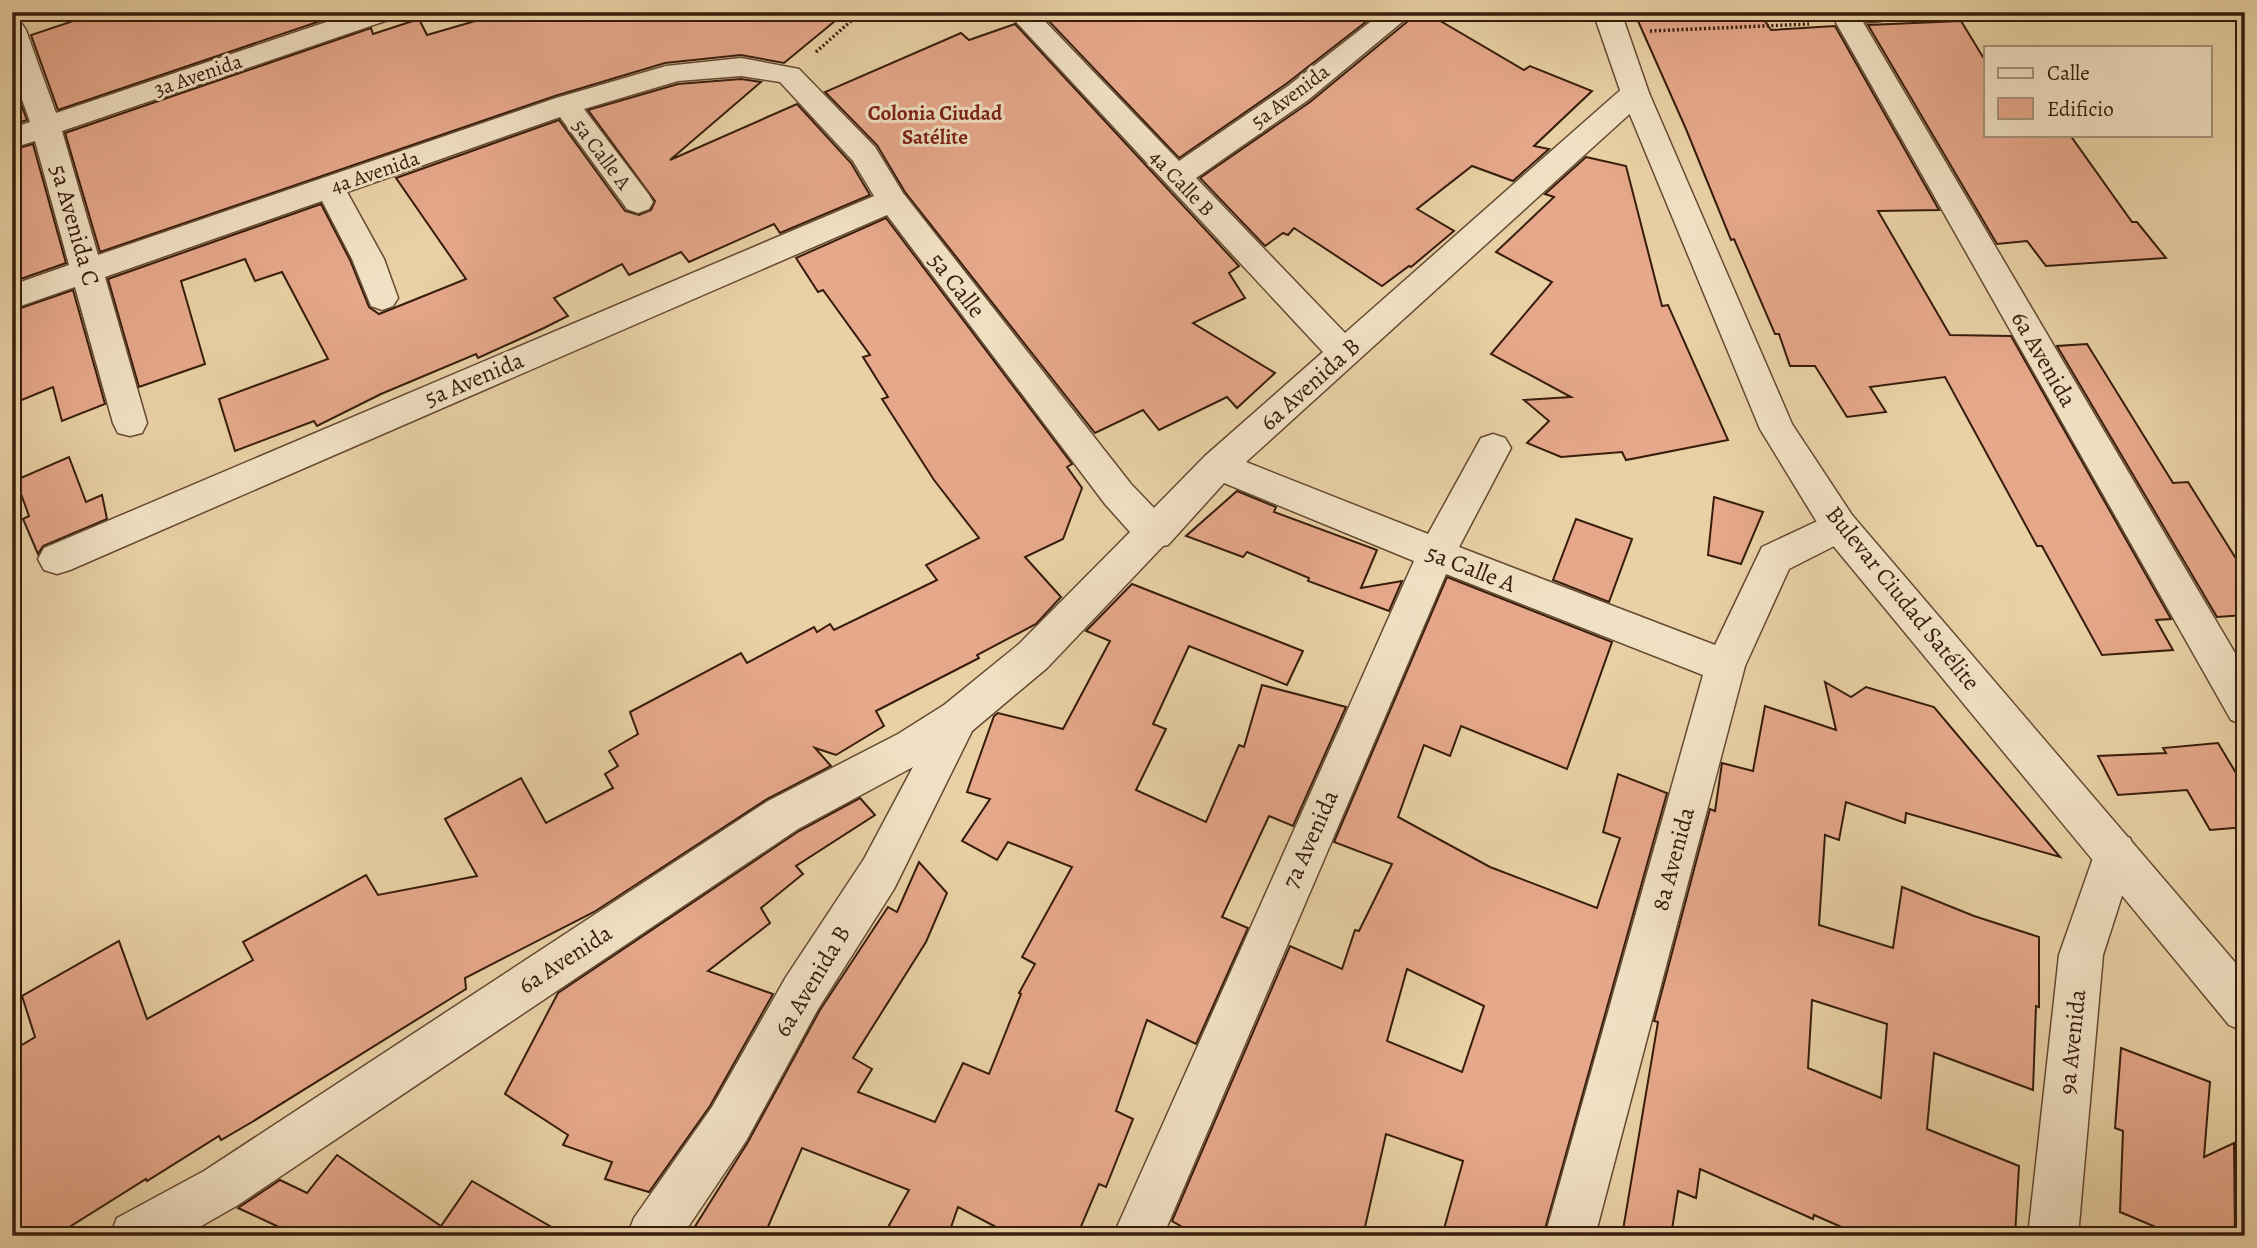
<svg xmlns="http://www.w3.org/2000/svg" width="2257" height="1248" viewBox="0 0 2257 1248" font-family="Alegreya,serif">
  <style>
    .building { fill: #e6a88b; stroke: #371c0b; stroke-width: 2; fill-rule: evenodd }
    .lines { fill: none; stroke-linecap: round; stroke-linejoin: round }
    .minor-casing { stroke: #644932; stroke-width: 3 }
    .tertiary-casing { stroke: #644932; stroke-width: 3 }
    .path { stroke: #371c0b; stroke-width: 3.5; stroke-dasharray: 2 2.5; stroke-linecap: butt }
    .minor { fill: #f1e1c4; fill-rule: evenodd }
    .tertiary { fill: #f1e1c4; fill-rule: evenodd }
    .labels { text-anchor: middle; stroke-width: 6; stroke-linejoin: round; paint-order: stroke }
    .far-street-label { font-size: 21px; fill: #371c0b; stroke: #f1e1c4 }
    .far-neighbourhood-label { font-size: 21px; font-weight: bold; fill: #7a1f14; stroke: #f1e1c4 }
    .street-label { font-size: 24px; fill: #371c0b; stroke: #f1e1c4 }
  </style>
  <rect width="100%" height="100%" fill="#e9d1a5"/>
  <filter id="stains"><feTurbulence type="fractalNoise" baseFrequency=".00286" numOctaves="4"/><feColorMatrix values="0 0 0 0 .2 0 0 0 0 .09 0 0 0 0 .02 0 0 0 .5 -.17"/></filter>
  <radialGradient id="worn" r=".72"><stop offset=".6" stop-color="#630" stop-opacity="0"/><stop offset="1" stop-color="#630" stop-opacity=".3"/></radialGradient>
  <!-- building -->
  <g class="building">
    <polygon points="100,12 347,12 58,110 31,35"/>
    <polygon points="506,12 654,12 643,17 781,14 835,21 784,63 741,55 665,63 555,96 100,252 65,133 371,28 373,34 419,19 427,35"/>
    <polygon points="1047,12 1344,12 1367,21 1286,84 1179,158 1042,14"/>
    <polygon points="1419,12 1425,12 1524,70 1530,66 1592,91 1534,146 1549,149 1513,181 1472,166 1417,209 1454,231 1411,267 1409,266 1382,286 1294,228 1288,235 1283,233 1265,246 1200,178 1310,102"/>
    <polygon points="1634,12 1759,12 1771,30 1835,26 1939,210 1878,211 1950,335 2011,336 2171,619 2156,620 2173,650 2102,655 2042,546 2037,546 1945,377 1870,387 1886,412 1847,417 1815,366 1790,366 1779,334 1775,334 1734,239 1731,240 1686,129"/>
    <polygon points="1961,21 1986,62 1986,135 2070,135 2132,222 2137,222 2166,258 2046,266 2027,241 1997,244 1868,25"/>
    <polygon points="1015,24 1239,266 1229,273 1245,298 1193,323 1275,373 1237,408 1227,397 1159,430 1143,410 1095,433 905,192 877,145 825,92 961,33 969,40"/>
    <polygon points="741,79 761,82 670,160 797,104 851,163 870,195 780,233 774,224 689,262 681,252 629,275 622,264 554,298 568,316 544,328 478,358 476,354 381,394 317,426 314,421 235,451 219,399 328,359 282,272 255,281 245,259 181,281 205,364 139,387 108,279 321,204 350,260 369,307 379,314 466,279 396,178 559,120 625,211 639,215 651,210 655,201 588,110 678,84"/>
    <polygon points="12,80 27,120 12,125"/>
    <polygon points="33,144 66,263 12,282 12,150"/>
    <polygon points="1586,157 1626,166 1662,306 1668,305 1728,440 1626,460 1622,452 1561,457 1527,443 1549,421 1524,400 1571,397 1491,354 1552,282 1496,252 1554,197 1545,194"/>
    <polygon points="886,218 1072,464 1067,467 1082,488 1063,539 1025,557 1061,597 1036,624 977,655 979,658 876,711 884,726 836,755 815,748 831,766 767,799 594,912 465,978 466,989 252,1122 221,1140 219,1136 147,1181 146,1179 55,1236 12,1236 12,1051 35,1037 22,996 119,941 147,1019 253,960 243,942 366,875 378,895 477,876 445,819 521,778 546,823 613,788 605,774 618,766 609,751 638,734 630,712 741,653 747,663 814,627 817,632 830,624 834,630 937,580 926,565 979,538 934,480 882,399 888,397 863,357 870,355 823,290 818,292 796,258"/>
    <polygon points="73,290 105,404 62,421 53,387 12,404 12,311"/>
    <polygon points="2087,344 2173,483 2188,482 2245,573 2245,615 2217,617 2057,346"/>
    <polygon points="69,457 86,502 102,495 107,519 43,546 38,554 23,519 29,516 16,480"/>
    <polygon points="1237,491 1276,507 1274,512 1377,550 1361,588 1402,581 1389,611 1308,581 1309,578 1247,552 1243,557 1186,536"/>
    <polygon points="1714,497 1763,512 1741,564 1708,555"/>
    <polygon points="1576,519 1632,539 1609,602 1553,580"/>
    <path d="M1447 577 1612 642 1567 769 1461 726 1450 756 1424 745 1398 817 1490 867 1597 908 1620 838 1603 832 1618 774 1667 793 1543 1236H1442L1463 1161 1386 1134 1363 1236H1198L1172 1221 1290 946 1342 969 1355 930 1359 931 1392 864 1334 842ZM1407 969 1484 1006 1462 1072 1387 1041Z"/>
    <polygon points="1132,584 1303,651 1287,685 1189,646 1153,724 1166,729 1136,790 1206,822 1239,745 1244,747 1262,685 1346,707 1293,826 1269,816 1222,917 1248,928 1196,1044 1147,1020 1116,1111 1133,1119 1106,1187 1099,1184 1077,1236 1013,1236 958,1207 948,1236 883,1236 909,1190 802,1148 764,1236 689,1236 748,1142 820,1010 888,907 897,912 919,862 947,893 926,942 853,1058 872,1069 858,1092 935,1122 963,1063 989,1074 1021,994 1019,993 1035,964 1022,957 1072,867 1008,842 997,860 962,841 990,799 967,792 994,716 998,713 1063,729 1110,641 1086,631"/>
    <path d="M1825 682 1851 697 1866 687 1934 707 2060 857 1906 813 1905 823 1846 802 1839 840 1825 835 1819 925 1893 948 1902 887 1974 916 2039 937V1007L2036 1006 2033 1090 1934 1053 1927 1129 2019 1166 2015 1236H1862L1814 1215 1813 1219 1700 1169 1696 1198 1678 1191 1671 1236H1622L1658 1022 1654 1021 1710 809 1715 811 1722 763 1753 771 1765 706 1836 730ZM1812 1000 1887 1024 1881 1098 1808 1068Z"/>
    <polygon points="2218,743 2245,788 2245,827 2210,830 2187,790 2118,795 2098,756 2166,753 2163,748"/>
    <polygon points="860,798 875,815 796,866 803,874 761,908 770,923 708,971 773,994 710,1106 649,1192 605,1179 612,1162 563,1145 568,1135 505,1094 558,993 799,831"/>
    <polygon points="2121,1048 2210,1082 2204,1157 2234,1143 2235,1236 2177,1236 2120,1212 2123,1131 2115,1128"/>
    <polygon points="337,1155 441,1226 472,1181 567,1236 298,1236 238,1208 280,1180 307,1193"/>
  </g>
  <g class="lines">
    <!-- minor casing -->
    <g class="minor-casing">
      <g id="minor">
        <polygon points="356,12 397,12 394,18 62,131 98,255 556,98 666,66 741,58 799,69 875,147 903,193 1131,484 1154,508 1205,456 1323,352 1007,12 1036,12 1179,161 1288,86 1383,12 1414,12 1308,100 1196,178 1345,333 1625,86 1635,84 1645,86 1649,93 1645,100 1246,462 1428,534 1481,438 1493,434 1505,438 1511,448 1459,547 1715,645 1762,547 1839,511 1852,515 1857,526 1852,537 1789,569 1745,666 1595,1236 1545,1236 1703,675 1446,574 1163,1236 1113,1236 1414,561 1224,483 1168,545 1163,546 1047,668 972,731 894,889 818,1009 746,1141 682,1236 627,1236 634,1218 712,1107 786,977 864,859 913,767 798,829 238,1205 184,1236 110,1236 117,1218 204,1171 768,801 898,734 944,705 1019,644 1130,532 1105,504 887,215 70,570 57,574 44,570 38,559 44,548 874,196 853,161 780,82 741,76 678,81 584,109 649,195 653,202 649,209 638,213 627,209 560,117 347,192 384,259 398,298 393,306 382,310 371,306 352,259 322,201 105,277 147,423 142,433 130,436 118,433 113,423 75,287 12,309 12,285 69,265 35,141 12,148 12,128 30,122 12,71 12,22 22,24 26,30 56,113"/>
        <path d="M1898 12 1895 18C1876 23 1852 24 1833 19L1829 13Z"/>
        <polygon points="2115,832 2130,838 2136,852 2103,955 2078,1236 2028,1236 2059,955 2100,838"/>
      </g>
    </g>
    <!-- tertiary casing -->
    <g class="tertiary-casing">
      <g id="tertiary">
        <polygon points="1593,12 1621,12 1649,93 1792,424 1852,515 2245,974 2245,1032 2229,1025 1826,537 1760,429 1621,93"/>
        <polygon points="1830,12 1857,12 2245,670 2245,725 2231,720"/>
      </g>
    </g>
    <!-- path -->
    <g class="path">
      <polyline points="1650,31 1809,24"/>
      <polyline points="816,52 861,12"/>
    </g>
    <!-- minor -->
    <use href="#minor" class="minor"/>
    <!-- tertiary -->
    <use href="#tertiary" class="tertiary"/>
  </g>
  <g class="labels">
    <!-- far-street labels -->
    <g class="far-street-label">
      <text transform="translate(198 75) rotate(-19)" y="7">3a Avenida</text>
      <text transform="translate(1290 96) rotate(-37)" y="7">5a Avenida</text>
      <text transform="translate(602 154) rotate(53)" y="7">5a Calle A</text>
      <text transform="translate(375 172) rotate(-19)" y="7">4a Avenida</text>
      <text transform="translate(1182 183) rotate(46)" y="7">4a Calle B</text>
    </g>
    <!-- far-neighbourhood labels -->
    <g class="far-neighbourhood-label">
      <text x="935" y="120">Colonia Ciudad<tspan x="935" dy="24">Satélite</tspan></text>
    </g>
    <!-- street labels -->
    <g class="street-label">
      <text transform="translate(75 225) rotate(74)" y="8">5a Avenida C</text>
      <text transform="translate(957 285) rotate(52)" y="8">5a Calle</text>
      <text transform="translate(2044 359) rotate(60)" y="8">6a Avenida</text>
      <text transform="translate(474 379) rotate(-23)" y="8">5a Avenida</text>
      <text transform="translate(1310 384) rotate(-42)" y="8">6a Avenida B</text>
      <text transform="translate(1471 568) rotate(21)" y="8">5a Calle A</text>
      <text transform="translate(1903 598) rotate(51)" y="8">Bulevar Ciudad Satélite</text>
      <text transform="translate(1310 839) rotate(-66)" y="8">7a Avenida</text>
      <text transform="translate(1673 859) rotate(-75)" y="8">8a Avenida</text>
      <text transform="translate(565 959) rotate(-33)" y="8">6a Avenida</text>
      <text transform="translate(812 981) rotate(-59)" y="8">6a Avenida B</text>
      <text transform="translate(2072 1042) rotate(-84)" y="8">9a Avenida</text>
    </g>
  </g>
  <!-- margin -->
  <rect width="2257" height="1248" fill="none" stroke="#e9d1a5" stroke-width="42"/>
  <rect x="14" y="14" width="2229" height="1220" fill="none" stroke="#371c0b" stroke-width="3.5"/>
  <rect x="21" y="21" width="2215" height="1206" fill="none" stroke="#371c0b" stroke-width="2"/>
  <!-- legend -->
  <rect x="1984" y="46" width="228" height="91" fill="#f1e1c4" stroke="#a7927a" stroke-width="2"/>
  <rect x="1998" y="68" width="35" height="10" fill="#f1e1c4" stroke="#a7927a" stroke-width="2"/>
  <text x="2047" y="80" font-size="21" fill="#371c0b">Calle</text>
  <rect x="1998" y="98" width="35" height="21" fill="#e6a88b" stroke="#a7927a" stroke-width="2"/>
  <text x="2047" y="116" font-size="21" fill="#371c0b">Edificio</text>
  <rect width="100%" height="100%" filter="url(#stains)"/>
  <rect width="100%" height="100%" fill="url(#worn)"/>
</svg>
